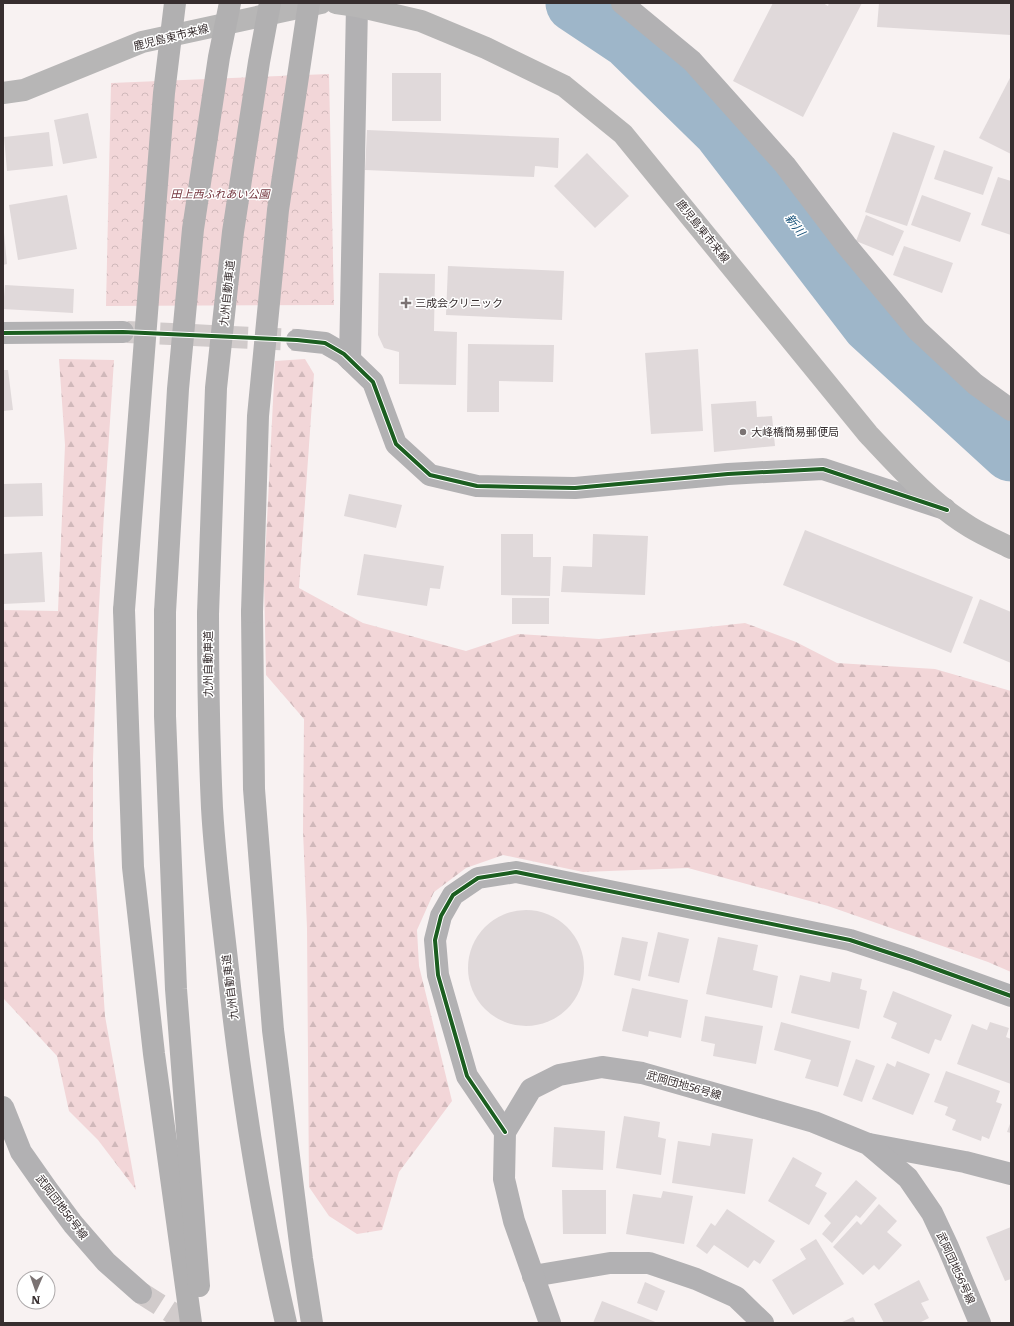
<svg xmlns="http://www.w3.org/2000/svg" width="1014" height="1326" viewBox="0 0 1014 1326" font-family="Literata,'Noto Sans JP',serif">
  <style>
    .forest { fill: url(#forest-firs) }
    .park { fill: url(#park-crowns) }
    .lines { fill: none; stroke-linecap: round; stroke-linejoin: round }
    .river { stroke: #9eb6c9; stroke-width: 59 }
    .building { fill: #e0d9da }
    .minor-tunnel { stroke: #d1cbcb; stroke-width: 22; stroke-dasharray: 22 11; stroke-linecap: butt }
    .minor { stroke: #b2b1b3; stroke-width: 22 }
    .major { stroke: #b7b6b6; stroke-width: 22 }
    .highway { stroke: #b1b0b1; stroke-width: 22 }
    .highway-bridge { stroke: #b1b0b1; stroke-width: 22 }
    .cycleway-casing { stroke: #fff; stroke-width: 6 }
    .cycleway { stroke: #1b5e20; stroke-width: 4 }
    .poi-dot { fill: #7b7373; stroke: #fff; stroke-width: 1.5 }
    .labels { text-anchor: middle; stroke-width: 3; stroke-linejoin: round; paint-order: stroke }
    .street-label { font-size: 11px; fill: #372e2f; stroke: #fff }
    .park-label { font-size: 11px; font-style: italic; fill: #74363f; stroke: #fff }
    .poi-label { font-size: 11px; fill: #372e2f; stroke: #fff; text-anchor: start }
    .water-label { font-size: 12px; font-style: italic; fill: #19537a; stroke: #fff }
  </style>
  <defs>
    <pattern id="forest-firs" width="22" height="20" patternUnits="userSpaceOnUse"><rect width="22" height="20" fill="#f2d6d8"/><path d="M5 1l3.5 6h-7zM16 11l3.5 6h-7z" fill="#d0b8ba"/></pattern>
    <pattern id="park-crowns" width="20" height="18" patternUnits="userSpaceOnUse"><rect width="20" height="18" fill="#f2d6d8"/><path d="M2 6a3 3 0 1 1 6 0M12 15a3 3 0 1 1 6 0" fill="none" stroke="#d0b8ba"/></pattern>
  </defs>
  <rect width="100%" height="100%" fill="#f8f2f2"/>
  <!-- forest -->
  <g class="forest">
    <polygon points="59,359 114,360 104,513 97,644 93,760 93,839 105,1016 136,1190 98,1140 69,1111 57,1056 3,998 3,610 58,611 65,445"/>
    <polygon points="305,359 314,374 299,588 363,623 466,651 518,634 599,639 745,623 796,642 837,663 935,669 1011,691 1011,972 988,962 828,906 688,868 583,872 503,855 466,868 434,892 417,930 419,966 452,1101 399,1172 382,1230 357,1234 329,1216 309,1187 307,928 303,831 304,719 266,675 264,580 275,361"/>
  </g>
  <!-- park -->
  <polygon class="park" points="329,74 334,305 106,306 111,83"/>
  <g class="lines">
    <!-- river -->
    <polyline class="river" points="575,3 629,39 722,130 871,324 1011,452"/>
  </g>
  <!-- building -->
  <g class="building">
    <polygon points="773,3 823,3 828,6 829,3 862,3 803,117 733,81"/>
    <polygon points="879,3 1011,3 1011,35 877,27"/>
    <rect x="392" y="73" width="49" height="48"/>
    <polygon points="1011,76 1011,154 979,138"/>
    <polygon points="88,113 97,158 63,164 54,120"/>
    <polygon points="367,130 559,138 558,168 535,166 534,177 365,170"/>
    <polygon points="49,132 53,166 7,171 4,137"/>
    <polygon points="893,132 935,146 907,226 865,212"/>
    <polygon points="944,150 993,167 983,195 934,179"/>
    <polygon points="587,153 629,196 595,228 554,186"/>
    <polygon points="998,177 1011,181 1011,235 981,225"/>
    <polygon points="67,195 77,249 18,260 9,205"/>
    <polygon points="922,195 971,213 960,242 911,225"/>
    <polygon points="866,215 904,231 893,256 856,241"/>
    <polygon points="3,233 4,233 7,264 3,265"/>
    <polygon points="904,246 953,263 942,293 893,275"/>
    <polygon points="448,266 564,271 562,320 446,315"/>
    <polygon points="379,273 435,274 434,331 457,332 456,385 399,384 399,352 384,348 378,335"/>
    <polygon points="5,285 74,289 73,313 3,309"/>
    <polygon points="468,344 554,345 553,382 499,381 499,412 467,412"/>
    <polygon points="698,349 703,431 651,434 645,353"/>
    <polygon points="3,370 8,370 13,410 3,411"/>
    <polygon points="756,401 757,417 772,416 775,446 714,452 711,404"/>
    <polygon points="42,483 43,516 3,517 3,484"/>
    <polygon points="349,494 402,505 396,528 344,516"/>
    <polygon points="805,530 973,597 951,653 783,585"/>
    <polygon points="501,534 533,534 533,557 551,557 550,596 501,595"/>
    <polygon points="593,534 648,536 645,595 561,592 563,566 592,567"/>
    <polygon points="42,552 45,602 3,604 3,554"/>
    <polygon points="364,554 444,566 440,589 430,588 427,606 357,595"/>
    <rect x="512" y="598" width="37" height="26"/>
    <polygon points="980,599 1011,612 1011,663 963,643"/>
    <circle cx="526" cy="968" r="58"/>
    <polygon points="658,932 689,939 679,983 648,976"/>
    <polygon points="622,937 648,942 640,981 614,975"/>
    <polygon points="718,937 758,945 753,970 778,976 772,1008 706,994"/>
    <polygon points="832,972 862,979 860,989 867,991 859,1029 791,1013 800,975 830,982"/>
    <polygon points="632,988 688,1000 681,1038 649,1031 648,1037 622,1031"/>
    <polygon points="893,991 952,1015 941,1041 935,1039 929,1054 891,1038 897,1023 883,1017"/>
    <polygon points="705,1016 763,1026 756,1064 713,1056 715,1044 701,1041"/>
    <polygon points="781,1022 851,1041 838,1087 805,1078 811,1060 774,1050"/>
    <polygon points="990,1022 1009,1028 1006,1037 1011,1039 1011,1084 957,1064 972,1024 987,1030"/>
    <polygon points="856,1059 875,1066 862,1102 843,1095"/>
    <polygon points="897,1061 930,1074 913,1115 872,1099 887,1063 895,1067"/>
    <polygon points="946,1071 1000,1091 996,1102 1002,1104 989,1139 982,1136 981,1141 952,1130 956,1120 945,1115 948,1107 934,1102"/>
    <polygon points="624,1116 660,1122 658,1137 666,1139 661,1175 616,1168"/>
    <polygon points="1011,1121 1011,1133 1007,1132"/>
    <polygon points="554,1127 605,1131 603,1170 552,1167"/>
    <polygon points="712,1133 753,1139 745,1194 672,1183 678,1141 710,1146"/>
    <polygon points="793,1157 822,1173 815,1186 827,1193 809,1225 768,1201"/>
    <polygon points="856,1180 877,1198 860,1218 856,1215 832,1243 822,1234 831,1223 824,1216"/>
    <polygon points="562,1190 606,1190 606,1234 563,1234"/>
    <polygon points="663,1191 693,1196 684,1244 626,1234 633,1194 661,1198"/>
    <polygon points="879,1204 897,1221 887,1232 902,1245 879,1270 874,1265 863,1275 833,1247 857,1221 861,1225"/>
    <polygon points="727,1209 775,1241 760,1264 754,1260 748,1268 714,1245 707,1254 696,1246 711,1223 715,1226"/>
    <polygon points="1011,1227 1011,1279 1005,1281 986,1237"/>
    <polygon points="816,1239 844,1284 793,1315 772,1280 806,1259 800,1249"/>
    <polygon points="919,1280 929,1300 921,1303 929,1318 919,1323 884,1323 874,1304"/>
    <polygon points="645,1282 665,1291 657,1311 637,1303"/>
    <polygon points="602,1301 658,1323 593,1323"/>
    <polygon points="853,1317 856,1323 840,1323"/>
  </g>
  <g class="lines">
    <!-- minor-tunnel -->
    <g class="minor-tunnel">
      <polyline points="127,332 297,340"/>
      <polyline points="141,1293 188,1323"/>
    </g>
    <!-- minor -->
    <g class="minor">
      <polyline points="622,3 692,61 785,165 846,245 917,330 975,384 1011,410"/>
      <polyline points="3,333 123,332"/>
      <polyline points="297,340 325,343 344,354 373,382 396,444 430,475 477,486 575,488 728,474 823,469 945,509"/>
      <polyline points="350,360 357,6"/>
      <polyline points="3,1107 21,1152 47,1189 73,1224 106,1262 141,1293"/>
      <polyline points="505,1132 467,1076 438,975 435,940 441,916 453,895 478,878 516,872 850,940 911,960 1011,996"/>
      <polyline points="869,1144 965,1162 1011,1174"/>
      <polyline points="533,1276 610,1263 649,1263 696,1279 736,1297 763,1323"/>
      <polyline points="550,1323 514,1221 504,1179 505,1132 531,1089 559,1075 602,1067 642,1073 814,1122 868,1144 908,1178 932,1213 948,1247 980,1323"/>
    </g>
    <!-- major -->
    <g class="major">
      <path d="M336 3 357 6 421 21 486 48 564 86 623 134 868 434C899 467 931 503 970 527 983 535 997 541 1011 548"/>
      <polyline points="3,93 24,90 142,42 321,3"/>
    </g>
    <!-- highway -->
    <g class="highway">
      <polyline points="124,610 133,867 154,1054 191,1323"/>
      <polyline points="165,612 165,716 176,989 199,1286"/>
      <polyline points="252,612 254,789 273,1030 302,1259 312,1323"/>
      <path d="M208 614C208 678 209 743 212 808 215 861 222 915 228 969 241 1088 259 1206 286 1323"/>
    </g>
    <!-- highway-bridge -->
    <g class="highway-bridge">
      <polyline points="124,610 164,93 175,3"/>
      <polyline points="165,612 178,389 193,229 219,57 230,3"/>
      <polyline points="252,612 258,416 278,210 309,3"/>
      <polyline points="208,614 216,388 233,232 259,62 270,3"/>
    </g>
    <!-- cycleway casing -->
    <g class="cycleway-casing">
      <g id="cycleway">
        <polyline points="3,333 123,332 297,340 325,343 344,354 373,382 396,444 430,475 477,486 575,488 728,474 823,469 947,510"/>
        <polyline points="505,1132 467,1076 438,975 435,940 441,916 453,895 478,878 516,872 850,940 911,960 1011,996"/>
      </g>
    </g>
    <!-- cycleway -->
    <use href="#cycleway" class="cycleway"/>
  </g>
  <!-- markers -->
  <g class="poi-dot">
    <path d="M404 297h4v4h4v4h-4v4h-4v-4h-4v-4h4z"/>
    <circle cx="743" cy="432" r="4"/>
  </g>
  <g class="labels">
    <!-- street labels -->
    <g class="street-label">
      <text transform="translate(171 37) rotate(-14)" y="4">鹿児島東市来線</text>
      <text transform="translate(703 231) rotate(51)" y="4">鹿児島東市来線</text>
      <text transform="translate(227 293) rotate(-84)" y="4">九州自動車道</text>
      <text transform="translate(208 664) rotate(-90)" y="4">九州自動車道</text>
      <text transform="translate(230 987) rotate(-97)" y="4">九州自動車道</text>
      <text transform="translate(684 1085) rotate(16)" y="4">武岡団地56号線</text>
      <text transform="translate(62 1207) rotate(53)" y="4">武岡団地56号線</text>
      <text transform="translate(956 1268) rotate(66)" y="4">武岡団地56号線</text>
    </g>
    <!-- park labels -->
    <g class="park-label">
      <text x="220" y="198">田上西ふれあい公園</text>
    </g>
    <!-- poi labels -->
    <g class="poi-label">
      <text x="415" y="307">三成会クリニック</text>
      <text x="751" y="436">大峰橋簡易郵便局</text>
    </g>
    <!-- water labels -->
    <g class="water-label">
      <text transform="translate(795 225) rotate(52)" y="4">新川</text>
    </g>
  </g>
  <!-- border -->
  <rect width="1014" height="1326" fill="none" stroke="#372e2f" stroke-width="8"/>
  <!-- north arrow -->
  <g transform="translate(36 1290) rotate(182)"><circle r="19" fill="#ffffff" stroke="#afabac"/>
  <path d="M0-3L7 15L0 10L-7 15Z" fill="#7b7373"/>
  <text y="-6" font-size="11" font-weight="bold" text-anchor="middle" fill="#372e2f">N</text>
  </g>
</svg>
